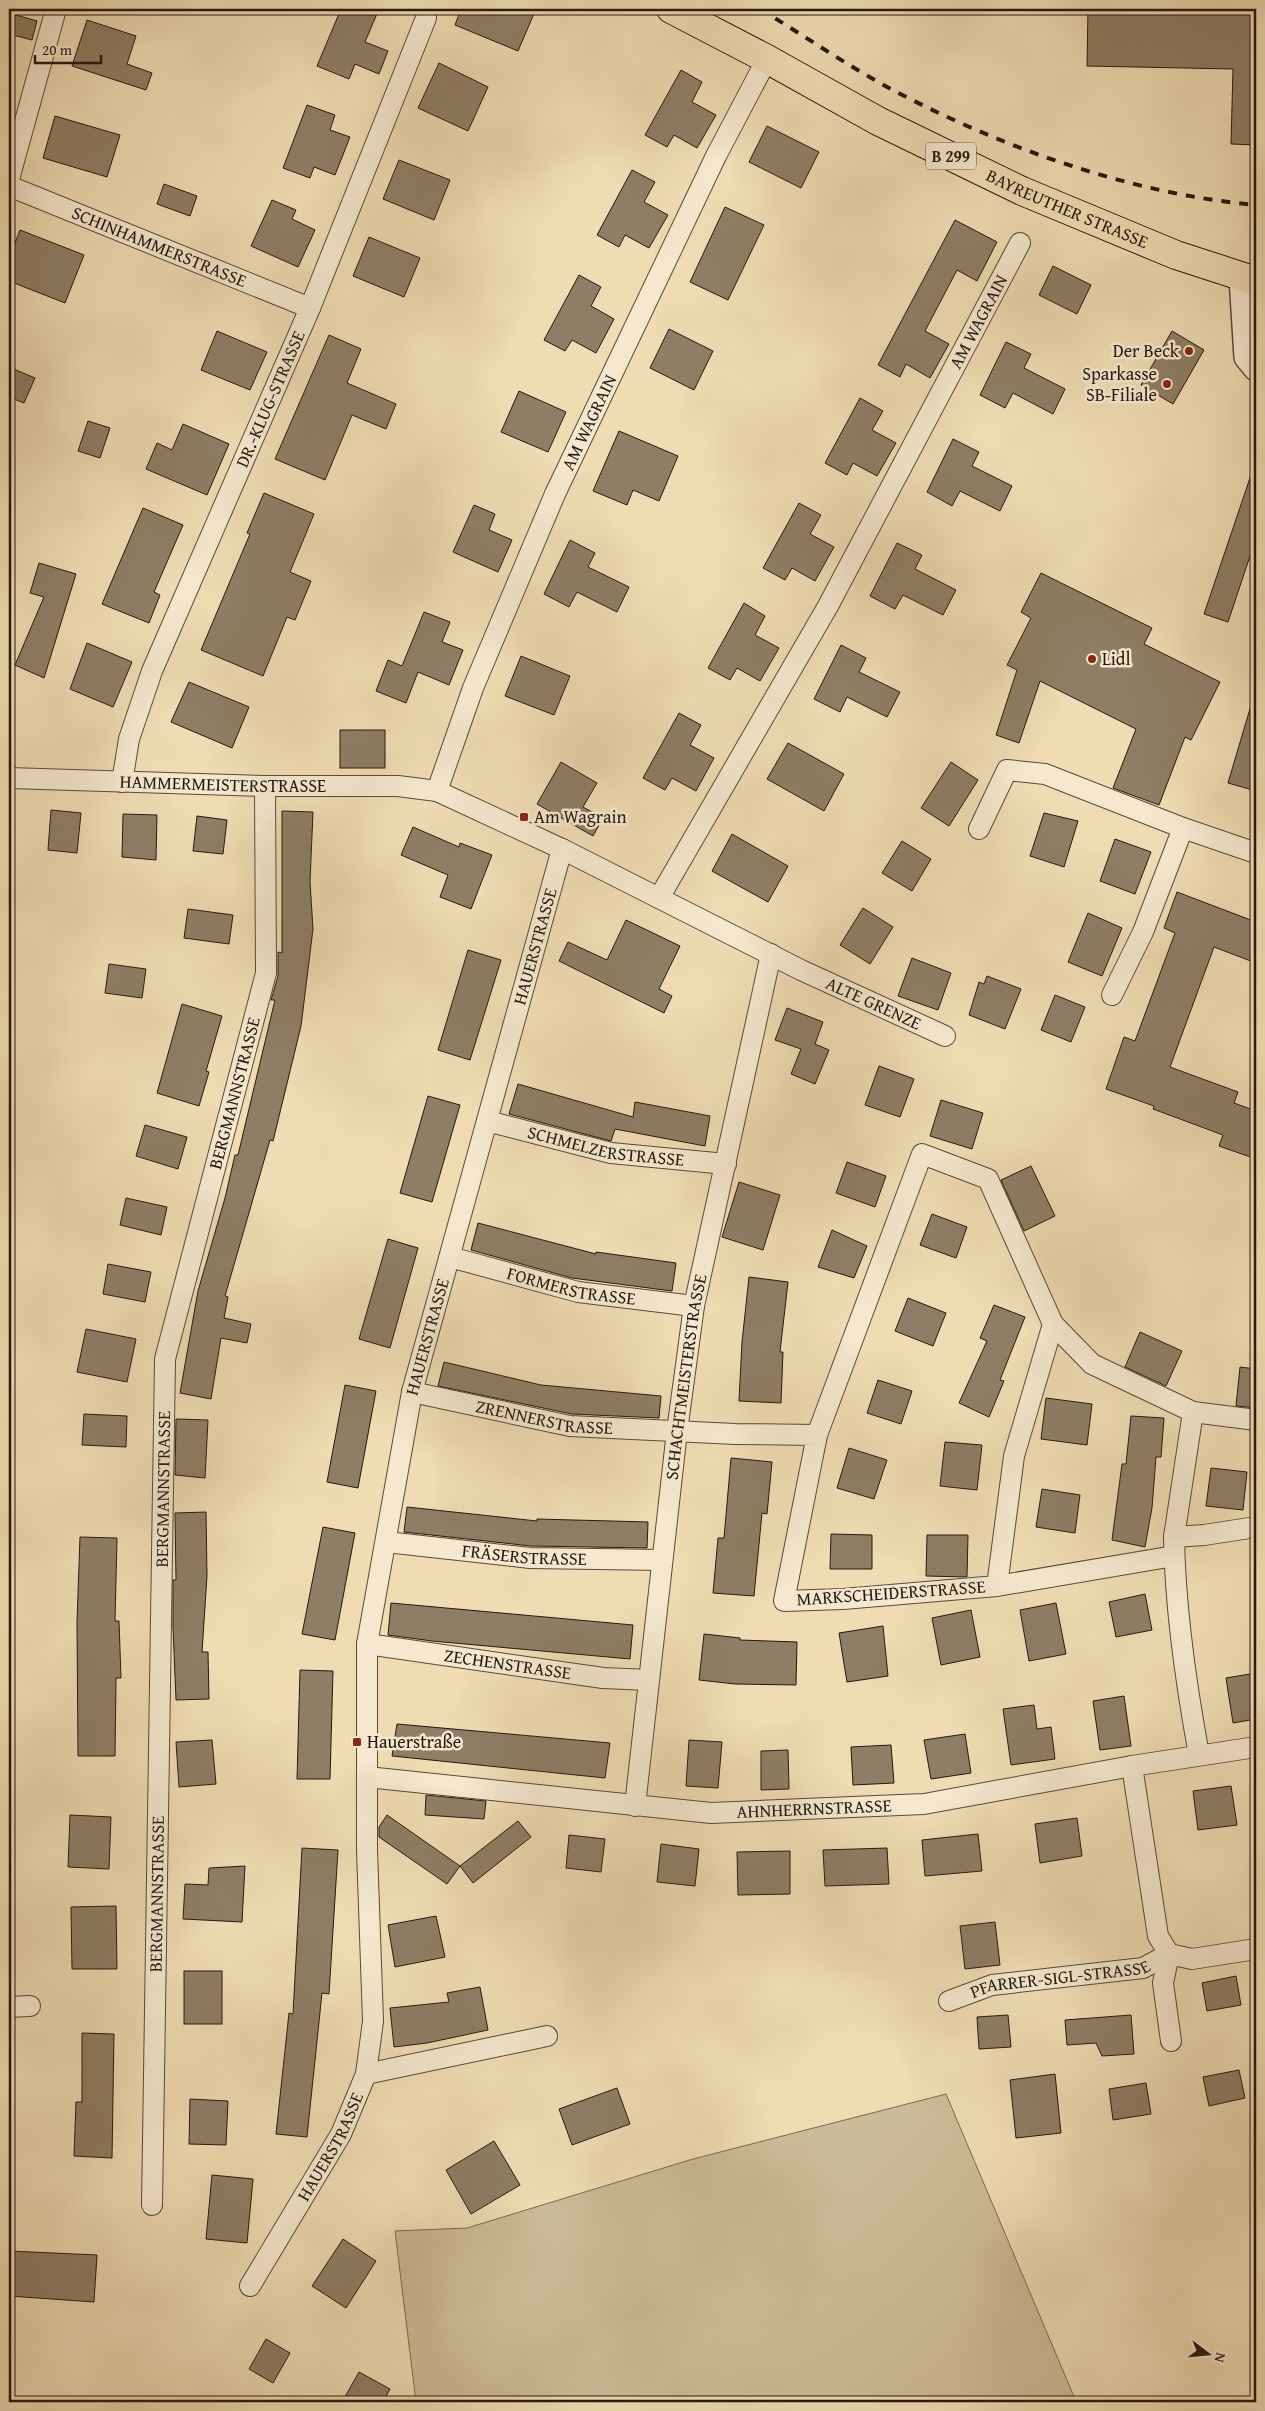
<svg xmlns="http://www.w3.org/2000/svg" width="1265" height="2411" viewBox="0 0 1265 2411" font-family="'Gentium Book Plus',serif">
  <style>
    .green { fill: #ccbb97; stroke: #786a54 }
    .building { fill: #8e7e65; stroke: #241911 }
    .lines { fill: none; stroke-linecap: round; stroke-linejoin: round }
    .minor-casing { stroke: #574a3a; stroke-width: 22 }
    .tertiary-casing { stroke: #574a3a; stroke-width: 28 }
    .primary-casing { stroke: #241911; stroke-width: 30 }
    .minor { stroke: #f5e8ce; stroke-width: 20 }
    .tertiary { stroke: #f5e8ce; stroke-width: 25 }
    .primary { stroke: #efdcb3; stroke-width: 28 }
    .rail { stroke: #241911; stroke-width: 4; stroke-dasharray: 9 9; stroke-linecap: butt }
    .poi-dot { fill: #8f2418; stroke: #f5e8ce; stroke-width: 2 }
    .labels { text-anchor: middle; stroke-width: 5; stroke-linejoin: round; paint-order: stroke }
    .shield { fill: #f5e8ce; stroke: #63574a; stroke-width: 1 }
    .shield-label { font-size: 16px; font-weight: bold; fill: #241911 }
    .street-label { font-size: 18px; fill: #241911; stroke: #f5e8ce }
    .poi-label { font-size: 18px; fill: #241911; stroke: #f5e8ce; text-anchor: start }
  </style>
  <rect width="100%" height="100%" fill="#efdcb3"/>
  <filter id="stains"><feTurbulence type="fractalNoise" baseFrequency=".004" numOctaves="4"/><feColorMatrix values="0 0 0 0 .2 0 0 0 0 .09 0 0 0 0 .02 0 0 0 .5 -.17"/></filter>
  <radialGradient id="worn" r=".72"><stop offset=".6" stop-color="#630" stop-opacity="0"/><stop offset="1" stop-color="#630" stop-opacity=".3"/></radialGradient>
  <!-- green -->
  <polygon class="green" points="946,2094 1075,2399 1074,2402 416,2402 395,2231 467,2228 693,2159"/>
  <!-- building -->
  <g class="building">
    <polygon points="341,9 379,9 365,42 388,51 379,74 355,64 349,79 317,66"/>
    <polygon points="461,9 536,9 518,51 455,25"/>
    <polygon points="1088,9 1256,9 1256,145 1231,144 1233,69 1087,66"/>
    <polygon points="9,13 37,21 32,40 9,34"/>
    <polygon points="87,20 136,36 127,64 152,73 146,90 72,66"/>
    <polygon points="439,63 488,87 468,131 418,108"/>
    <polygon points="681,70 702,82 692,102 716,115 697,148 674,135 667,147 645,135"/>
    <polygon points="307,105 335,115 330,130 350,137 335,175 314,167 310,178 283,168"/>
    <polygon points="55,116 120,135 107,177 43,158"/>
    <polygon points="767,126 819,152 801,188 749,162"/>
    <polygon points="399,160 450,180 434,220 383,199"/>
    <polygon points="632,170 655,182 644,202 668,215 649,248 625,235 619,247 597,235"/>
    <polygon points="164,184 197,196 190,216 157,204"/>
    <polygon points="272,200 296,210 292,219 315,230 298,267 251,246"/>
    <polygon points="725,207 764,225 728,300 690,282"/>
    <polygon points="955,220 997,242 977,281 957,270 925,331 949,344 930,378 906,364 900,377 878,365"/>
    <polygon points="20,230 84,255 65,303 9,281 9,259"/>
    <polygon points="369,237 420,258 404,297 353,276"/>
    <polygon points="1053,266 1091,285 1077,314 1039,295"/>
    <polygon points="579,275 601,287 591,306 614,319 596,353 572,340 565,351 544,340"/>
    <polygon points="669,329 713,351 694,390 650,368"/>
    <polygon points="217,331 267,352 250,390 201,370"/>
    <polygon points="1172,331 1204,350 1173,404 1141,385"/>
    <polygon points="329,335 361,349 347,383 396,404 386,429 352,415 325,480 275,459"/>
    <polygon points="1006,342 1031,354 1024,368 1065,389 1053,414 1013,393 1005,408 980,395"/>
    <polygon points="9,367 35,378 24,403 9,397"/>
    <polygon points="519,391 566,412 548,452 501,432"/>
    <polygon points="860,398 883,411 872,430 896,443 877,476 853,463 847,475 825,463"/>
    <polygon points="88,421 110,428 100,458 78,451"/>
    <polygon points="183,424 229,444 207,495 146,469 157,443 172,450"/>
    <polygon points="619,431 678,456 659,501 633,490 627,505 593,491"/>
    <polygon points="953,439 979,452 972,466 1012,486 1000,511 960,491 952,506 927,492"/>
    <polygon points="1253,469 1256,470 1256,538 1228,622 1204,614"/>
    <polygon points="264,493 314,514 290,572 311,581 295,620 287,617 263,676 201,650 250,534 247,533"/>
    <polygon points="799,503 821,515 810,534 834,547 815,581 792,568 785,580 763,568"/>
    <polygon points="474,505 495,514 489,530 512,540 498,572 453,552"/>
    <polygon points="143,508 183,525 154,592 160,595 149,623 102,604"/>
    <polygon points="570,540 595,553 588,567 629,587 617,612 577,592 569,607 544,594"/>
    <polygon points="897,543 922,555 915,569 956,590 943,615 903,595 895,609 870,596"/>
    <polygon points="39,563 76,574 44,678 15,665 44,597 30,593"/>
    <polygon points="1041,573 1152,628 1144,644 1220,682 1191,740 1185,737 1159,805 1113,788 1136,729 1040,681 1019,743 996,735 1017,670 1007,665 1031,618 1021,612"/>
    <polygon points="744,603 765,616 755,635 779,648 760,681 737,668 730,680 708,668"/>
    <polygon points="424,612 450,622 442,642 463,650 449,685 418,672 406,703 376,691 388,660 402,666"/>
    <polygon points="87,643 132,662 113,707 70,689"/>
    <polygon points="841,645 866,658 859,672 900,692 887,717 847,697 840,712 814,699"/>
    <polygon points="521,656 570,676 554,715 505,696"/>
    <polygon points="189,682 249,707 232,748 171,722"/>
    <polygon points="1252,702 1256,702 1256,791 1228,783"/>
    <polygon points="679,713 701,725 690,745 714,758 696,791 672,778 665,790 643,778"/>
    <rect x="340" y="730" width="45" height="38"/>
    <polygon points="788,743 844,774 824,811 767,779"/>
    <polygon points="561,762 597,783 583,807 603,818 593,836 537,804"/>
    <polygon points="951,762 978,780 949,826 921,808"/>
    <polygon points="51,810 81,813 77,853 48,850"/>
    <polygon points="282,811 313,812 310,882 313,929 301,1026 273,1141 270,1140 225,1296 228,1297 224,1318 251,1324 247,1343 221,1338 211,1399 180,1393 198,1291 225,1198 235,1155 238,1155 275,1000 271,1000 278,976 278,952 282,953"/>
    <polygon points="1044,813 1078,821 1064,867 1030,856"/>
    <polygon points="123,814 157,815 156,860 122,857"/>
    <polygon points="197,816 227,820 223,854 193,851"/>
    <polygon points="413,827 459,847 460,843 492,855 471,909 440,897 448,875 401,855"/>
    <polygon points="732,834 788,866 768,902 712,871"/>
    <polygon points="1115,839 1151,852 1135,894 1100,881"/>
    <polygon points="902,841 931,859 912,891 882,873"/>
    <polygon points="1177,892 1256,922 1256,963 1214,947 1170,1067 1238,1092 1234,1103 1256,1111 1256,1159 1219,1146 1223,1135 1153,1109 1154,1106 1106,1089 1124,1037 1135,1041 1175,933 1164,928"/>
    <polygon points="863,908 893,927 870,964 840,945"/>
    <polygon points="188,909 233,915 229,944 184,938"/>
    <polygon points="1088,913 1122,928 1102,976 1068,962"/>
    <polygon points="626,920 680,946 659,989 672,996 664,1013 559,961 568,942 607,960"/>
    <polygon points="468,950 501,960 470,1060 438,1050"/>
    <polygon points="912,958 951,973 938,1010 898,996"/>
    <polygon points="109,964 146,969 142,998 105,993"/>
    <polygon points="987,976 1021,989 1005,1029 969,1015 979,982 984,984"/>
    <polygon points="1055,995 1085,1007 1071,1042 1041,1030"/>
    <polygon points="182,1004 222,1016 206,1071 209,1072 199,1106 157,1093"/>
    <polygon points="787,1008 823,1022 815,1044 829,1050 815,1084 791,1074 801,1049 775,1040"/>
    <polygon points="879,1066 914,1079 900,1117 865,1105"/>
    <polygon points="518,1084 633,1117 635,1102 710,1116 705,1146 615,1129 611,1141 509,1114"/>
    <polygon points="428,1096 460,1105 432,1202 400,1193"/>
    <polygon points="941,1100 983,1113 972,1149 930,1136"/>
    <polygon points="145,1125 187,1137 178,1169 136,1156"/>
    <polygon points="847,1162 886,1176 875,1207 836,1193"/>
    <polygon points="1031,1166 1055,1216 1024,1231 1001,1180"/>
    <polygon points="739,1182 780,1195 763,1250 722,1237"/>
    <polygon points="126,1198 167,1207 161,1235 120,1225"/>
    <polygon points="932,1214 967,1227 956,1258 920,1245"/>
    <polygon points="478,1223 596,1254 596,1252 676,1263 672,1291 572,1278 471,1250"/>
    <polygon points="832,1230 867,1246 854,1278 818,1267"/>
    <polygon points="388,1239 418,1248 390,1348 359,1339"/>
    <polygon points="108,1264 151,1272 145,1302 103,1294"/>
    <polygon points="749,1277 788,1282 780,1352 783,1352 781,1403 739,1401 742,1342"/>
    <polygon points="908,1298 946,1313 933,1346 895,1331"/>
    <polygon points="994,1305 1025,1317 1000,1380 1004,1381 989,1417 959,1403 987,1341 980,1338"/>
    <polygon points="86,1329 136,1339 127,1382 77,1372"/>
    <polygon points="1140,1332 1182,1351 1166,1386 1125,1367"/>
    <polygon points="444,1362 541,1385 661,1396 659,1418 572,1414 438,1386"/>
    <polygon points="1240,1367 1256,1369 1256,1408 1236,1406"/>
    <polygon points="878,1380 912,1391 901,1424 867,1413"/>
    <polygon points="345,1385 376,1391 358,1488 327,1482"/>
    <polygon points="1046,1398 1092,1404 1087,1445 1041,1439"/>
    <polygon points="84,1414 127,1416 126,1447 82,1445"/>
    <polygon points="1131,1416 1164,1418 1161,1457 1156,1457 1152,1508 1145,1547 1112,1540 1122,1464 1126,1464"/>
    <polygon points="176,1419 208,1420 205,1478 175,1475"/>
    <polygon points="945,1442 982,1445 977,1490 940,1486"/>
    <polygon points="849,1448 887,1460 874,1499 837,1488"/>
    <polygon points="731,1458 772,1462 767,1514 762,1513 754,1596 713,1593 718,1538 724,1538"/>
    <polygon points="1211,1468 1247,1472 1243,1510 1206,1506"/>
    <polygon points="1042,1489 1080,1495 1075,1533 1036,1527"/>
    <polygon points="407,1507 537,1521 537,1519 648,1522 647,1548 531,1546 404,1532"/>
    <polygon points="206,1512 207,1576 202,1652 208,1652 209,1699 176,1700 173,1627 173,1580 176,1580 175,1513"/>
    <polygon points="323,1527 355,1533 335,1640 302,1634"/>
    <polygon points="831,1534 872,1535 872,1569 830,1569"/>
    <polygon points="927,1535 968,1535 967,1577 926,1576"/>
    <polygon points="80,1537 117,1538 115,1621 119,1621 121,1678 116,1678 115,1756 78,1756 77,1622"/>
    <polygon points="1145,1594 1152,1630 1116,1637 1109,1602"/>
    <polygon points="391,1603 633,1625 630,1659 432,1641 388,1635"/>
    <polygon points="1056,1603 1066,1654 1029,1661 1020,1610"/>
    <polygon points="971,1610 980,1657 941,1665 932,1618"/>
    <polygon points="883,1626 888,1676 847,1682 839,1633"/>
    <polygon points="704,1634 740,1638 740,1640 797,1642 796,1685 735,1684 699,1680"/>
    <polygon points="300,1670 333,1671 330,1779 297,1779"/>
    <polygon points="1256,1673 1256,1719 1233,1723 1226,1678"/>
    <polygon points="1124,1696 1131,1746 1100,1750 1093,1701"/>
    <polygon points="1034,1705 1037,1729 1051,1727 1055,1759 1011,1765 1003,1709"/>
    <polygon points="397,1724 610,1743 605,1778 392,1756"/>
    <polygon points="965,1734 971,1773 931,1779 924,1740"/>
    <polygon points="212,1740 216,1784 179,1787 176,1742"/>
    <polygon points="689,1740 722,1742 718,1788 686,1786"/>
    <polygon points="891,1745 894,1783 853,1785 851,1747"/>
    <polygon points="788,1750 789,1789 761,1790 761,1751"/>
    <polygon points="1231,1786 1237,1825 1198,1830 1193,1791"/>
    <polygon points="426,1795 486,1801 484,1819 425,1815"/>
    <polygon points="70,1815 111,1817 109,1869 68,1867"/>
    <polygon points="387,1815 460,1866 447,1884 379,1837 379,1827"/>
    <polygon points="1077,1818 1082,1856 1040,1863 1035,1824"/>
    <polygon points="518,1821 531,1837 473,1883 460,1866"/>
    <polygon points="978,1834 982,1871 925,1876 922,1840"/>
    <polygon points="569,1835 605,1839 601,1872 566,1868"/>
    <polygon points="661,1844 699,1849 695,1886 657,1882"/>
    <polygon points="302,1848 338,1850 329,1994 322,1993 307,2137 276,2134 289,2013 293,2014"/>
    <polygon points="887,1848 889,1884 825,1886 823,1850"/>
    <polygon points="790,1851 790,1894 738,1895 737,1852"/>
    <polygon points="245,1866 242,1922 183,1919 185,1884 208,1885 209,1868"/>
    <polygon points="116,1906 117,1969 72,1969 71,1907"/>
    <polygon points="436,1916 445,1957 395,1967 388,1925"/>
    <polygon points="995,1922 1000,1965 965,1969 960,1926"/>
    <rect x="184" y="1971" width="38" height="53"/>
    <polygon points="1236,1976 1241,2005 1207,2011 1202,1983"/>
    <polygon points="480,1987 488,2030 427,2043 394,2047 390,2008 449,2002 447,1993"/>
    <polygon points="1008,2015 1011,2047 979,2049 977,2017"/>
    <polygon points="1131,2015 1134,2054 1102,2056 1096,2043 1067,2045 1065,2020"/>
    <polygon points="82,2033 114,2034 112,2158 74,2156 76,2102 82,2102"/>
    <polygon points="1239,2070 1245,2098 1209,2106 1203,2077"/>
    <polygon points="1055,2074 1061,2133 1016,2138 1010,2080"/>
    <polygon points="1146,2083 1151,2114 1113,2120 1109,2089"/>
    <polygon points="617,2088 630,2124 572,2145 559,2109"/>
    <polygon points="190,2099 228,2101 226,2145 189,2144"/>
    <polygon points="494,2141 520,2185 471,2214 446,2170"/>
    <polygon points="212,2175 253,2179 247,2243 206,2239"/>
    <polygon points="343,2239 376,2261 346,2308 312,2286"/>
    <polygon points="9,2251 97,2255 94,2302 9,2296"/>
    <polygon points="266,2339 290,2353 273,2383 249,2369"/>
    <polygon points="359,2372 390,2389 383,2402 342,2402"/>
  </g>
  <g class="lines">
    <!-- minor casing -->
    <g class="minor-casing">
      <g id="minor">
        <polyline points="9,179 56,9"/>
        <path id="s1" d="M9 186 310 308"/>
        <path id="s2" d="M9 778 265 786H398L437 791 562 849 801 970 945 1036"/>
        <path id="s3" d="M122 782 129 739 152 671 310 308 426 18"/>
        <path id="s4" d="M437 791 473 688 555 494 716 156 767 59"/>
        <polyline points="979,829 1007,770 1045,774 1183,828 1256,853"/>
        <path id="s5" d="M659 898 828 606 1020 243"/>
        <polyline points="1112,995 1143,932 1183,828"/>
        <path id="s6" d="M487 1121 611 1153 726 1164"/>
        <path id="s7" d="M450 1257 578 1292 694 1306"/>
        <polyline points="1053,1324 1092,1364 1193,1412 1256,1420"/>
        <path id="s8" d="M412 1392 570 1426 735 1434 817 1435 922 1154 988 1179 1053 1324 1014 1456 997 1586 843 1599 784 1601 817 1435"/>
        <path d="M1193 1412 1174 1537C1175 1610 1186 1684 1199 1755"/>
        <polyline points="1174,1537 1204,1535 1256,1527"/>
        <path id="s9" d="M386 1542 530 1558 662 1560"/>
        <polyline points="997,1586 1174,1556"/>
        <path id="s10" d="M367 1644 603 1678 649 1680"/>
        <polyline points="1132,1766 1158,1936 1169,1954 1192,1959 1256,1949"/>
        <path id="s11" d="M367 1777 711 1813 924 1804 1132 1766 1256 1747"/>
        <path id="s12" d="M635 1806 677 1431 694 1306 771 954"/>
        <polyline points="1169,1954 1163,1983 1171,2041"/>
        <path id="s13" d="M949 2001 992 1985 1143 1968 1169 1954"/>
        <polyline points="9,2007 30,2006"/>
        <polyline points="366,2074 547,2036"/>
        <path id="s14" d="M152 2205 165 1359 266 973 265 786"/>
        <path id="s15" d="M250 2286 341 2134 366 2074 373 2021 367 1850V1644L412 1392 562 849"/>
      </g>
    </g>
    <!-- tertiary casing -->
    <g class="tertiary-casing">
      <polyline id="tertiary" points="1242,278 1247,357 1256,368"/>
    </g>
    <!-- primary casing -->
    <g class="primary-casing">
      <g id="primary">
        <path id="s16" d="M671 9 767 59 878 121 1022 191 1176 255 1256 281"/>
      </g>
    </g>
    <!-- minor -->
    <use href="#minor" class="minor"/>
    <!-- tertiary -->
    <use href="#tertiary" class="tertiary"/>
    <!-- primary -->
    <use href="#primary" class="primary"/>
    <!-- rail -->
    <path class="rail" d="M760 9C803 35 845 64 889 88 1000 147 1131 194 1256 205"/>
  </g>
  <!-- markers -->
  <g class="poi-dot">
    <circle cx="1189" cy="351" r="5"/>
    <circle cx="1167" cy="384" r="5"/>
    <circle cx="1092" cy="659" r="5"/>
    <rect x="519" y="812" width="10" height="10" rx="2.5"/>
    <rect x="352" y="1737" width="10" height="10" rx="2.5"/>
  </g>
  <g class="labels">
    <!-- shield labels -->
    <rect class="shield" x="926" y="142.5" width="50" height="27" rx="4"/>
    <g class="shield-label">
      <text x="951" y="162">B 299</text>
    </g>
    <!-- street labels -->
    <g class="street-label">
      <text dy="6" stroke="none"><textPath href="#s16" startOffset="444">BAYREUTHER STRASSE</textPath></text>
      <text dy="6" stroke="none"><textPath href="#s1" startOffset="162">SCHINHAMMERSTRASSE</textPath></text>
      <text dy="6" stroke="none"><textPath href="#s5" startOffset="659">AM WAGRAIN</textPath></text>
      <text dy="6" stroke="none"><textPath href="#s3" startOffset="412">DR.-KLUG-STRASSE</textPath></text>
      <text dy="6" stroke="none"><textPath href="#s4" startOffset="399">AM WAGRAIN</textPath></text>
      <text dy="6" stroke="none"><textPath href="#s2" startOffset="214">HAMMERMEISTERSTRASSE</textPath></text>
      <text dy="6" stroke="none"><textPath href="#s15" startOffset="1391">HAUERSTRASSE</textPath></text>
      <text dy="6" stroke="none"><textPath href="#s2" startOffset="914">ALTE GRENZE</textPath></text>
      <text dy="6" stroke="none"><textPath href="#s14" startOffset="1121">BERGMANNSTRASSE</textPath></text>
      <text dy="6" stroke="none"><textPath href="#s6" startOffset="122">SCHMELZERSTRASSE</textPath></text>
      <text dy="6" stroke="none"><textPath href="#s7" startOffset="125">FORMERSTRASSE</textPath></text>
      <text dy="6" stroke="none"><textPath href="#s15" startOffset="986">HAUERSTRASSE</textPath></text>
      <text dy="6" stroke="none"><textPath href="#s12" startOffset="432">SCHACHTMEISTERSTRASSE</textPath></text>
      <text dy="6" stroke="none"><textPath href="#s8" startOffset="135">ZRENNERSTRASSE</textPath></text>
      <text dy="6" stroke="none"><textPath href="#s14" startOffset="716">BERGMANNSTRASSE</textPath></text>
      <text dy="6" stroke="none"><textPath href="#s9" startOffset="139">FRÄSERSTRASSE</textPath></text>
      <text transform="translate(891 1593) rotate(-4)" y="6">MARKSCHEIDERSTRASSE</text>
      <text dy="6" stroke="none"><textPath href="#s10" startOffset="142">ZECHENSTRASSE</textPath></text>
      <text dy="6" stroke="none"><textPath href="#s11" startOffset="449">AHNHERRNSTRASSE</textPath></text>
      <text dy="6" stroke="none"><textPath href="#s14" startOffset="311">BERGMANNSTRASSE</textPath></text>
      <text dy="6" stroke="none"><textPath href="#s13" startOffset="114">PFARRER-SIGL-STRASSE</textPath></text>
      <text dy="6" stroke="none"><textPath href="#s15" startOffset="161">HAUERSTRASSE</textPath></text>
    </g>
    <!-- poi labels -->
    <g class="poi-label">
      <text x="1179" y="357" text-anchor="end">Der Beck</text>
      <text x="1157" y="380" text-anchor="end">Sparkasse<tspan x="1157" dy="21">SB-Filiale</tspan></text>
      <text x="1102" y="665">Lidl</text>
      <text x="534" y="823">Am Wagrain</text>
      <text x="367" y="1748">Hauerstraße</text>
    </g>
  </g>
  <!-- margin -->
  <rect width="1265" height="2411" fill="none" stroke="#efdcb3" stroke-width="30"/>
  <rect x="10" y="10" width="1245" height="2391" fill="none" stroke="#241911" stroke-width="2.5"/>
  <rect x="15" y="15" width="1235" height="2381" fill="none" stroke="#241911"/>
  <!-- north arrow -->
  <g transform="translate(1208 2354) rotate(106)" stroke="#f5e8ce" stroke-width="4" paint-order="stroke">
  <path d="M0-4L9 19L0 12L-9 19Z" fill="#241911"/>
  <text y="-8" font-size="14" font-weight="bold" text-anchor="middle" fill="#241911">N</text>
  </g>
  <!-- scale -->
  <path d="M35 55v8h66v-8" fill="none" stroke="#241911" stroke-width="2.5"/>
  <text x="42" y="55" font-size="15" fill="#241911" stroke="#f5e8ce" stroke-width="4" paint-order="stroke">20 m</text>
  <rect width="100%" height="100%" filter="url(#stains)"/>
  <rect width="100%" height="100%" fill="url(#worn)"/>
</svg>
